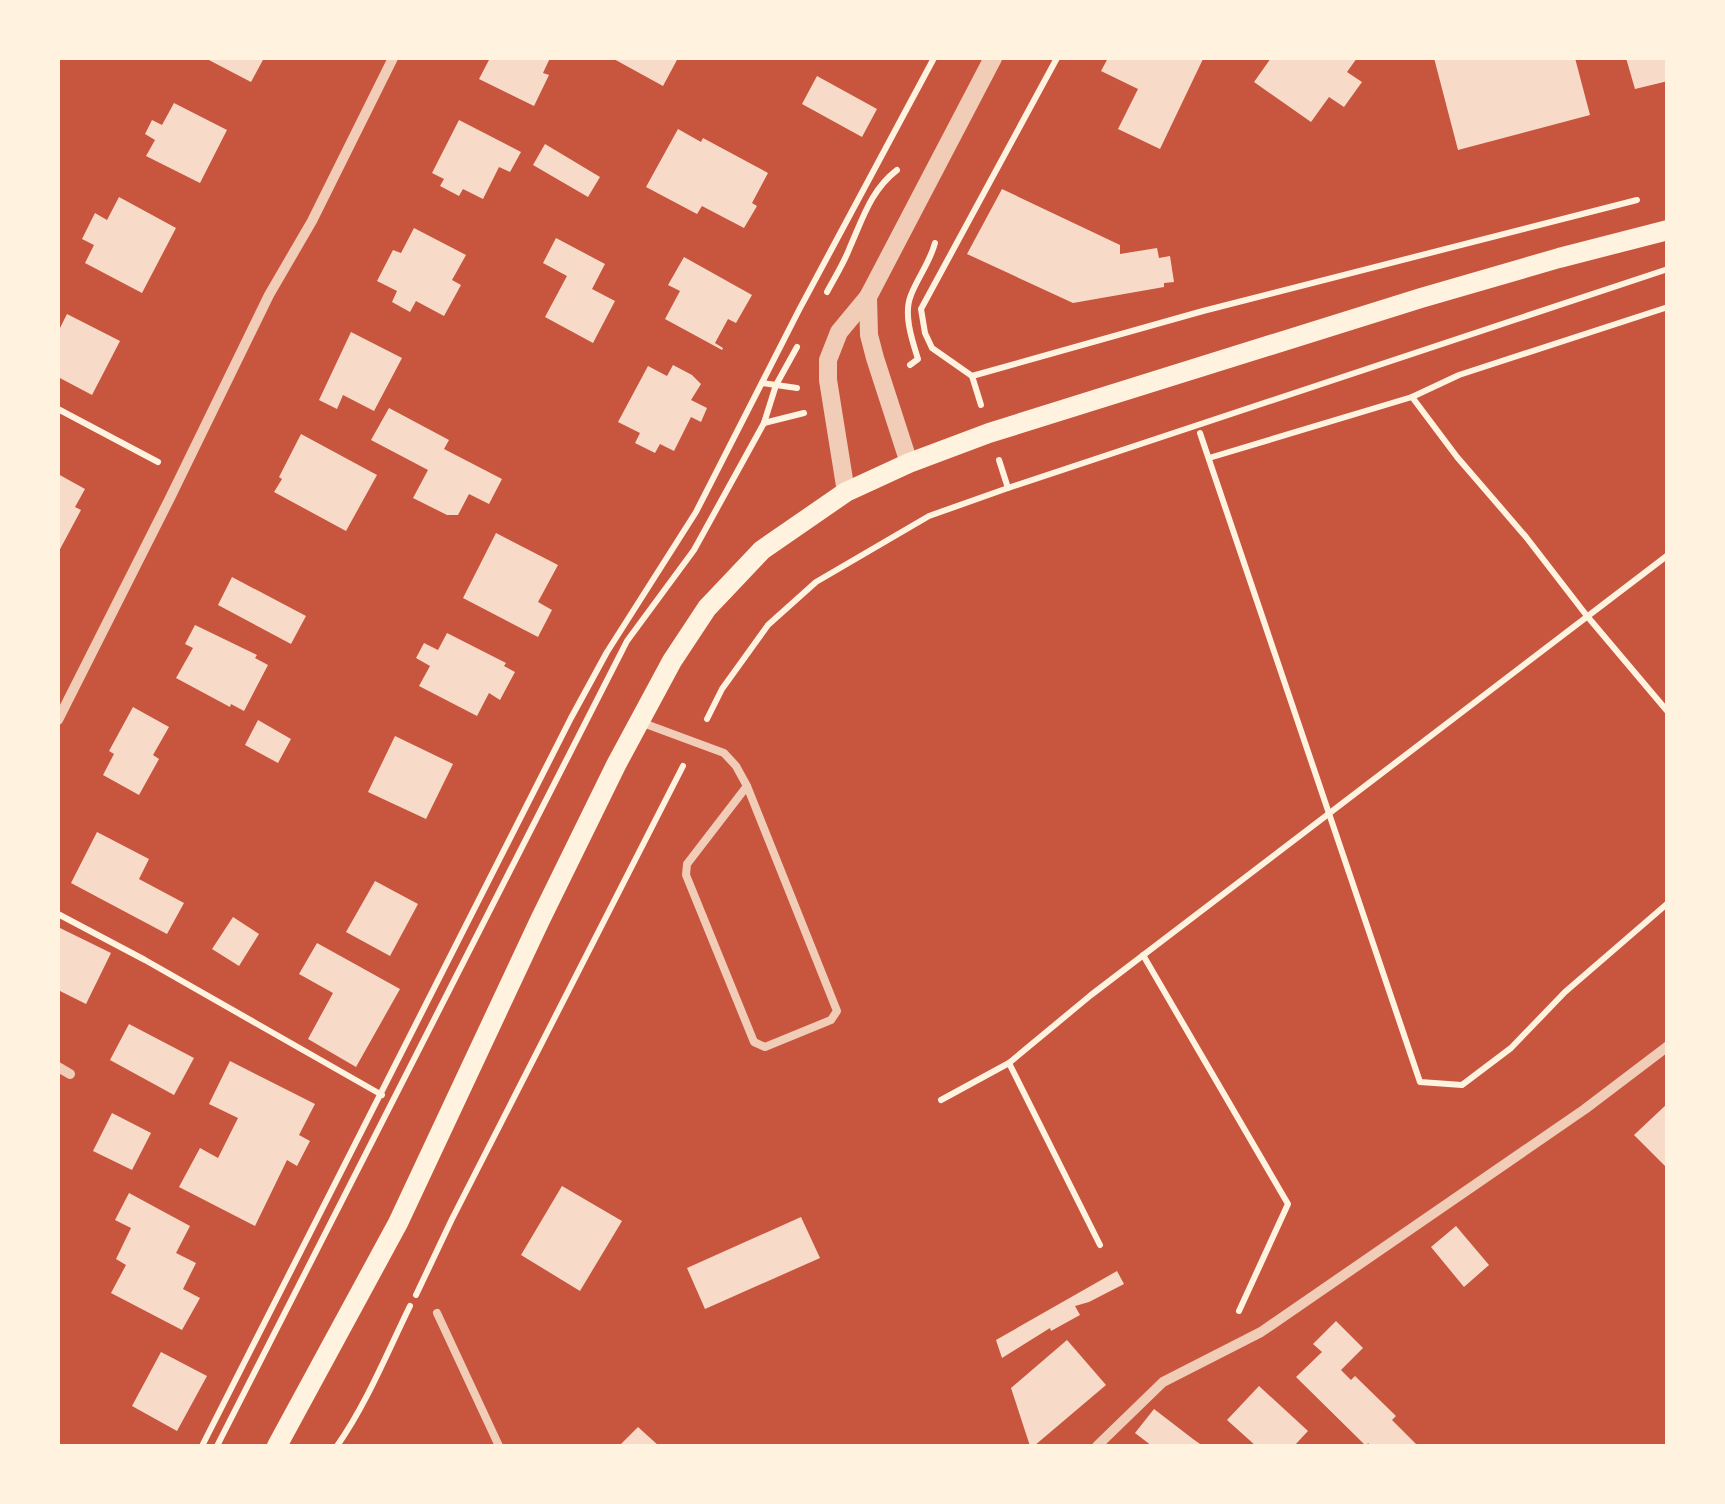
<svg xmlns="http://www.w3.org/2000/svg" width="1725" height="1504" viewBox="0 0 1725 1504" font-family="Spectral,serif">
  <style>
    .building { fill: #f7dbc8 }
    .lines { fill: none; stroke-linecap: round; stroke-linejoin: round }
    .path { stroke: #fff3e0; stroke-width: 6 }
    .service { stroke: #f1ccb7; stroke-width: 8 }
    .minor { stroke: #f1ccb7; stroke-width: 10 }
    .tertiary { stroke: #f1ccb7; stroke-width: 18 }
    .secondary { stroke: #fff3e0; stroke-width: 20 }
  </style>
  <rect width="100%" height="100%" fill="#c8553d"/>
  <!-- building -->
  <g class="building">
    <polygon points="205,58 264,58 251,82"/>
    <polygon points="490,58 550,58 543,73 549,75 534,106 479,79"/>
    <polygon points="612,58 678,58 663,86"/>
    <polygon points="1108,58 1200,58 1203,59 1160,149 1118,129 1138,89 1101,71"/>
    <polygon points="1271,58 1357,58 1347,72 1362,82 1344,107 1329,97 1311,122 1254,82"/>
    <polygon points="1434,58 1575,58 1590,115 1458,150"/>
    <polygon points="1626,58 1668,58 1668,81 1635,89"/>
    <polygon points="817,76 877,109 862,137 802,104"/>
    <polygon points="174,103 227,130 200,183 146,156 155,140 145,134 152,120 162,125"/>
    <polygon points="459,120 521,152 510,172 499,167 483,199 463,189 459,196 440,186 444,179 432,173"/>
    <polygon points="678,129 701,142 703,138 768,173 752,203 757,206 744,228 702,206 697,214 646,187"/>
    <polygon points="545,144 600,177 588,197 533,165"/>
    <polygon points="1002,189 1120,245 1120,254 1157,248 1159,258 1170,256 1174,282 1164,283 1164,287 1073,303 967,254"/>
    <polygon points="119,197 176,228 142,293 85,263 94,245 82,239 95,213 107,220"/>
    <polygon points="414,228 466,255 452,280 461,285 444,316 416,301 410,312 392,302 397,291 377,281 393,250 401,253"/>
    <polygon points="556,238 605,264 592,289 615,301 593,343 545,317 567,276 543,263"/>
    <polygon points="684,257 752,295 736,323 728,319 715,343 723,348 722,350 665,319 680,291 668,285"/>
    <polygon points="67,314 120,341 92,395 58,377 58,332"/>
    <polygon points="351,332 402,358 374,411 343,395 337,409 319,400"/>
    <polygon points="673,365 692,375 701,384 691,400 707,408 701,422 691,417 674,451 660,444 655,453 635,443 640,433 618,422 648,366 667,376"/>
    <polygon points="389,408 449,440 444,449 502,479 489,504 469,494 458,515 447,515 413,498 428,470 371,440"/>
    <polygon points="301,434 377,475 346,531 274,492 282,479 279,477"/>
    <polygon points="58,474 85,489 75,507 81,510 58,553"/>
    <polygon points="496,533 558,565 538,602 552,610 538,637 463,598"/>
    <polygon points="232,577 306,616 291,644 218,605"/>
    <polygon points="195,625 257,655 255,658 268,665 244,711 231,704 230,707 176,678 193,648 185,644"/>
    <polygon points="447,633 506,663 504,666 515,672 500,700 489,693 477,716 419,686 430,666 416,658 424,643 438,650"/>
    <polygon points="133,707 169,727 153,755 159,759 139,795 103,775 114,754 109,751"/>
    <polygon points="258,720 291,739 278,763 245,745"/>
    <polygon points="395,736 453,764 426,819 368,792"/>
    <polygon points="97,832 149,859 139,879 184,903 167,934 71,883"/>
    <polygon points="375,881 418,904 390,956 346,932"/>
    <polygon points="233,917 259,934 239,966 212,949"/>
    <polygon points="60,928 111,953 86,1004 58,990 58,932"/>
    <polygon points="317,943 400,989 356,1067 308,1039 333,993 299,974"/>
    <polygon points="129,1024 194,1058 174,1095 110,1060"/>
    <polygon points="230,1061 315,1104 299,1135 310,1141 297,1166 287,1160 255,1226 179,1187 200,1148 218,1158 238,1118 209,1104"/>
    <polygon points="1668,1103 1668,1169 1634,1135"/>
    <polygon points="112,1113 151,1133 132,1170 93,1151"/>
    <polygon points="562,1186 622,1221 580,1291 521,1255"/>
    <polygon points="129,1193 190,1226 176,1253 196,1263 183,1289 200,1298 182,1330 111,1293 126,1265 116,1259 131,1228 115,1220"/>
    <polygon points="801,1217 820,1258 705,1309 687,1268"/>
    <polygon points="1456,1226 1489,1265 1464,1287 1431,1247"/>
    <polygon points="1117,1271 1124,1284 1089,1302 1075,1306 1080,1315 1051,1331 1050,1328 1002,1358 996,1340"/>
    <polygon points="1336,1321 1363,1348 1341,1370 1351,1380 1355,1376 1396,1416 1392,1420 1418,1446 1371,1446 1368,1443 1366,1446 1296,1377 1322,1352 1313,1344"/>
    <polygon points="1067,1340 1106,1385 1034,1446 1030,1446 1011,1388"/>
    <polygon points="161,1352 207,1376 177,1431 132,1406"/>
    <polygon points="1259,1386 1308,1431 1294,1446 1256,1446 1227,1420"/>
    <polygon points="1154,1409 1193,1439 1203,1446 1152,1446 1135,1433"/>
    <polygon points="638,1427 659,1446 619,1446"/>
  </g>
  <g class="lines">
    <!-- path -->
    <g class="path">
      <polyline points="1057,58 921,309 925,333 932,348 972,376 1203,311 1637,200"/>
      <path d="M827 292C835 277 844 263 850 247 863 218 871 190 897 170"/>
      <path d="M910 365 918 359C912 340 903 314 911 295 918 277 930 262 935 243"/>
      <polyline points="972,376 981,405"/>
      <polyline points="762,383 797,388"/>
      <polyline points="1412,397 1457,457 1526,537 1587,616 1668,712"/>
      <polyline points="58,409 158,462"/>
      <polyline points="764,423 804,413"/>
      <polyline points="1200,433 1420,1082 1462,1085 1511,1048 1565,992 1668,903"/>
      <polyline points="1209,458 1412,397 1459,375 1668,307"/>
      <polyline points="999,460 1008,488"/>
      <polyline points="707,719 722,689 768,625 816,582 929,516 1008,488 1668,269"/>
      <polyline points="58,914 145,960 382,1095"/>
      <polyline points="1143,955 1288,1204 1239,1311"/>
      <polyline points="1009,1063 1100,1245"/>
      <polyline points="941,1100 1009,1063 1091,995 1668,555"/>
      <polyline points="416,1295 452,1219 683,766"/>
      <polyline points="202,1446 571,718 607,652 696,512 799,310 934,58"/>
      <polyline points="217,1446 627,641 694,550 764,423 776,385 797,347"/>
      <path d="M337 1446C367 1403 387 1353 410 1306"/>
    </g>
    <!-- service -->
    <g class="service">
      <polyline points="643,723 724,753 736,766 747,786 837,1011 831,1020 765,1047 754,1042 686,875 687,864 747,786"/>
      <polyline points="437,1313 499,1446"/>
    </g>
    <!-- minor -->
    <g class="minor">
      <polyline points="58,720 170,498 269,295 312,221 393,58"/>
      <polyline points="58,1067 70,1074"/>
      <polyline points="1097,1446 1163,1382 1261,1332 1585,1109 1668,1046"/>
    </g>
    <!-- tertiary -->
    <g class="tertiary">
      <polyline points="868,297 869,335 875,358 909,463"/>
      <polyline points="846,492 828,380 828,360 839,332 868,297 993,58"/>
    </g>
    <!-- secondary -->
    <polyline class="secondary" points="277,1446 398,1223 540,920 616,765 672,661 707,608 762,550 846,492 909,463 989,433 1421,298 1559,258 1668,230"/>
  </g>
  <!-- border -->
  <rect width="1725" height="1504" fill="none" stroke="#fff3e0" stroke-width="120"/>
</svg>
